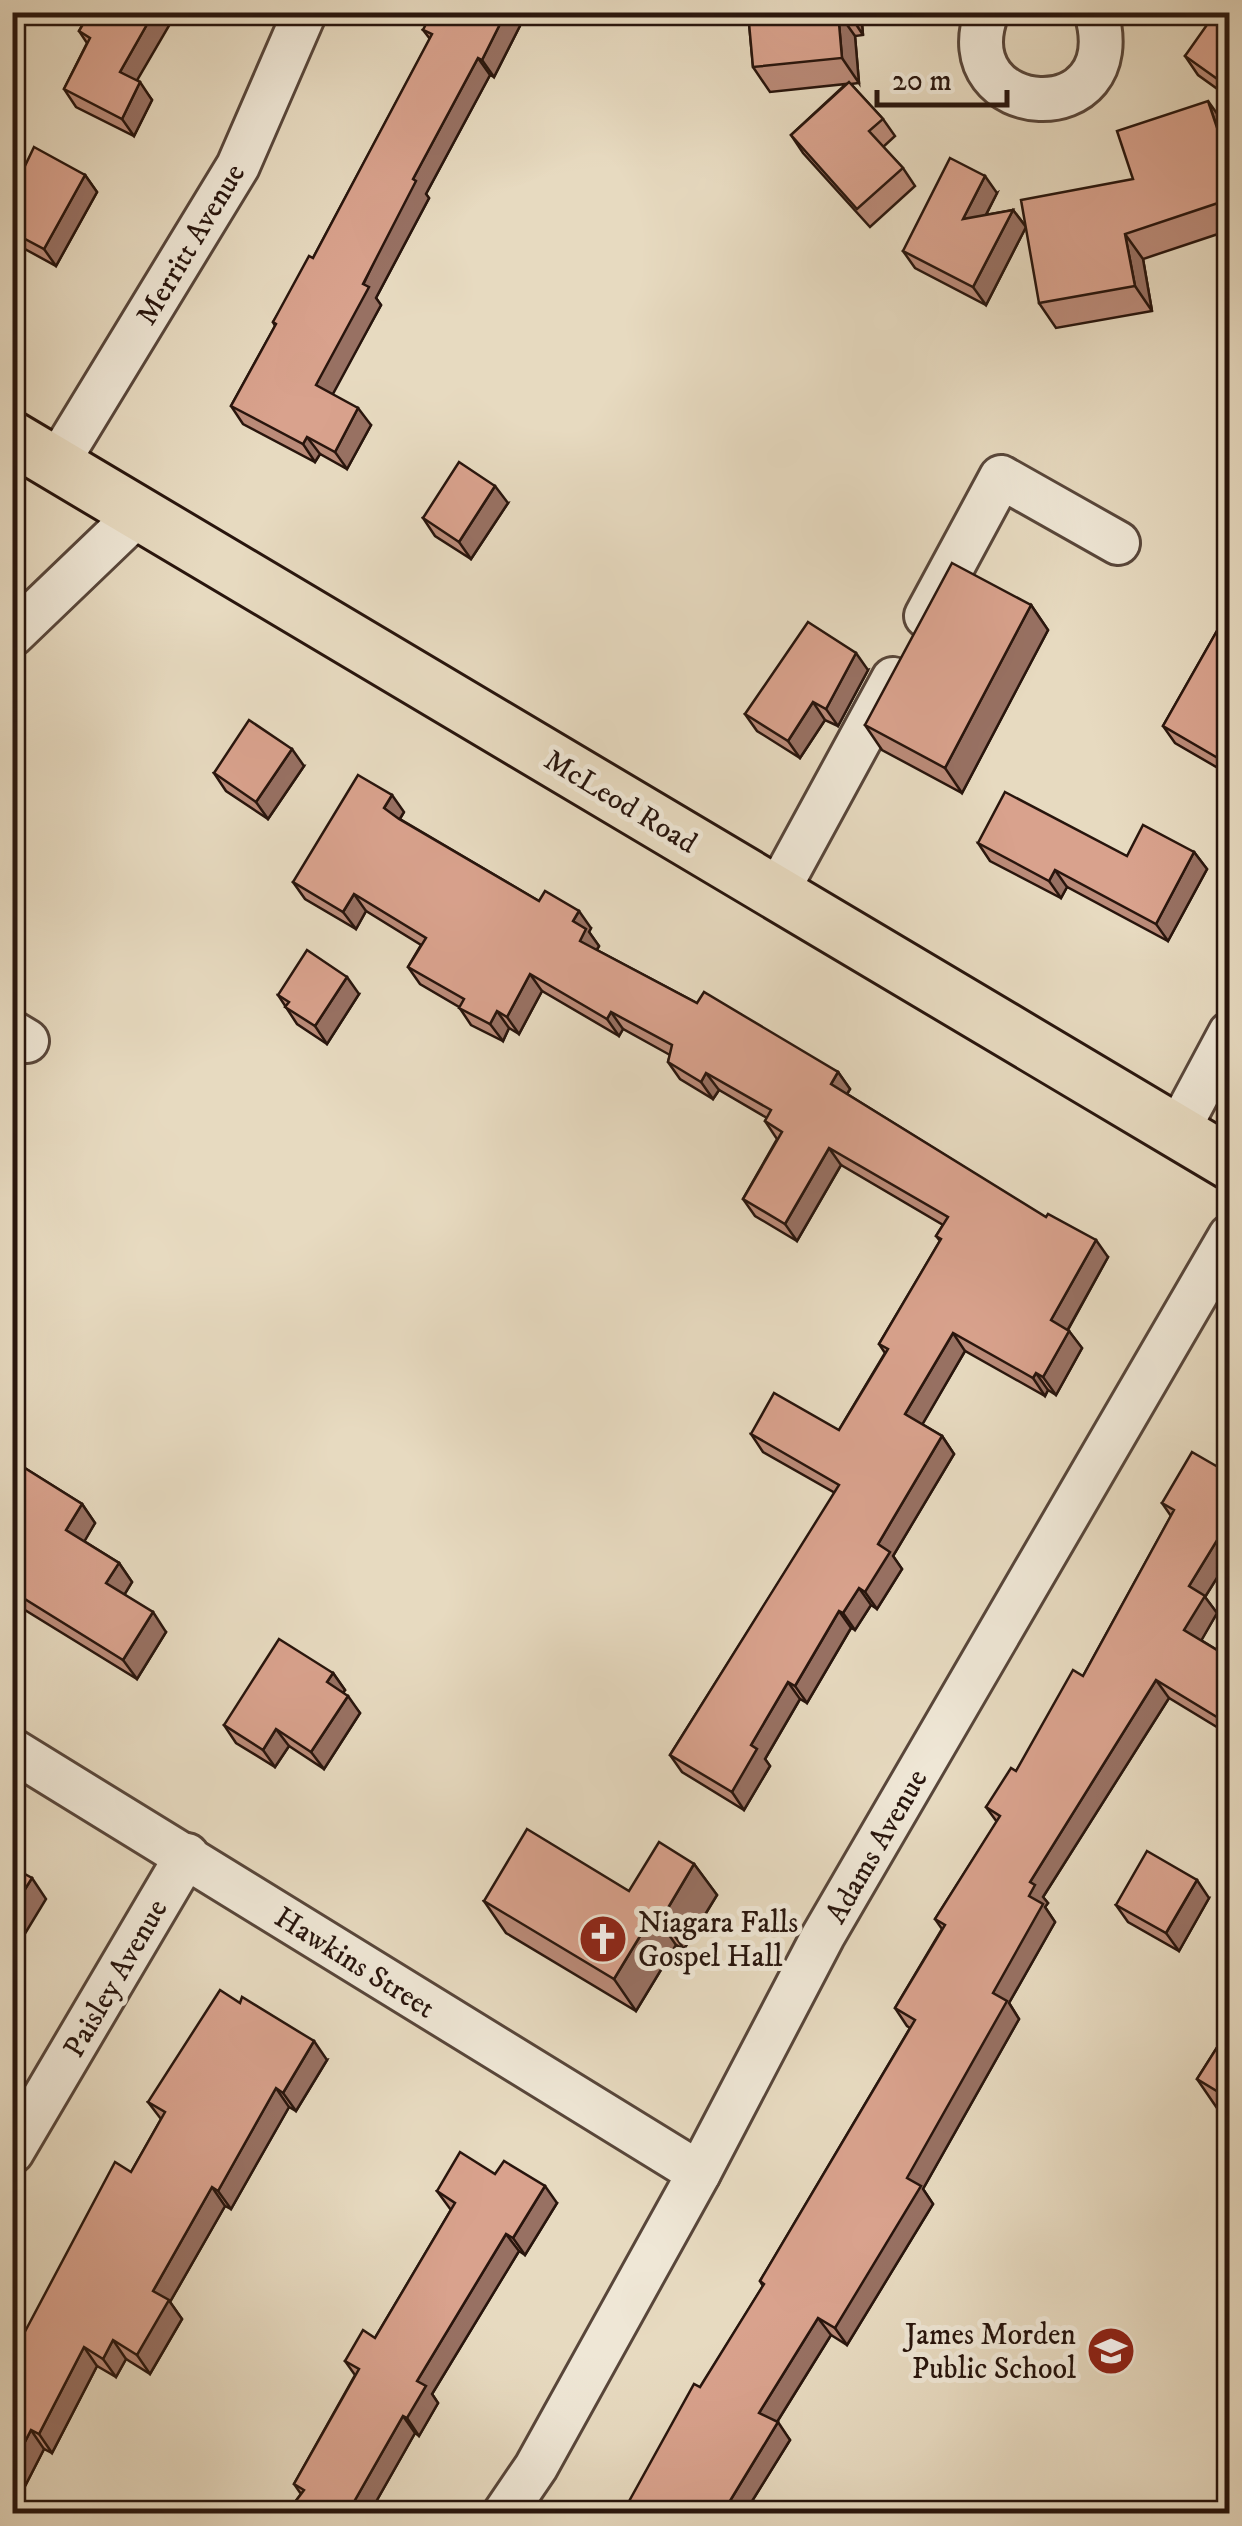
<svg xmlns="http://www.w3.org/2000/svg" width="1242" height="2526" viewBox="0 0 1242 2526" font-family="'IM FELL DW Pica',serif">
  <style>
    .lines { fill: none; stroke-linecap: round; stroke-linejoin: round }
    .minor-casing { stroke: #58463a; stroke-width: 48 }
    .major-casing { stroke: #28150d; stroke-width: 58 }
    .minor { stroke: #efe7d6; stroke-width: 42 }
    .major { stroke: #e7dac0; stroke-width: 52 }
    .wall { fill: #bb8b79; stroke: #28150d; stroke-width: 2.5 }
    .shaded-wall { fill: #987163; stroke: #28150d; stroke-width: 2.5 }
    .building { fill: #d9a28d; stroke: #28150d; stroke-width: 2.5 }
    .labels { text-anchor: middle; stroke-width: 10; stroke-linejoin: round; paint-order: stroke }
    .street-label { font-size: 30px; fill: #28150d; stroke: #efe7d6 }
    .poi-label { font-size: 30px; fill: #28150d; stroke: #efe7d6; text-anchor: start }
  </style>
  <rect width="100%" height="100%" fill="#e7dac0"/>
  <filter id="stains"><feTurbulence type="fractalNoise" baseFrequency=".002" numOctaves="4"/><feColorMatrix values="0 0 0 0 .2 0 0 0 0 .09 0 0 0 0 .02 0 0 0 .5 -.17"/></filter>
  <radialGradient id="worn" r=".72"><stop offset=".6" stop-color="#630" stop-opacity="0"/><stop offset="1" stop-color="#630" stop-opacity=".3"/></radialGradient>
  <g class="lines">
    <!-- minor casing -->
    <g class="minor-casing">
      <g id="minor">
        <path d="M987 12C946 122 1132 134 1096 12"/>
        <polyline points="56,465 238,166 305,12"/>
        <polyline points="926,616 1001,477 1118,543"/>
        <polyline points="12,635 138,514"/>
        <polyline points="776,894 893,679"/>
        <polyline points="12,1032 27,1041"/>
        <polyline points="1177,1132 1230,1033"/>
        <polyline points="12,1750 699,2173"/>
        <polyline points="12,2152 187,1855"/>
        <polyline points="504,2514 536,2467 699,2173 823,1936 1230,1236"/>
      </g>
    </g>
    <!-- major casing -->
    <g class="major-casing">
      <polyline id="major" points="12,438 1230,1163"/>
    </g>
    <!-- minor -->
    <use href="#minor" class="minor"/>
    <!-- major -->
    <use href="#major" class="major"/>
  </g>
  <!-- wall -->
  <g class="wall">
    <polygon points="90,12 137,80 152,100 134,136 76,107 64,89 87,43 79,31"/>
    <polygon points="527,12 494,77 490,75 426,194 429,198 376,298 381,305 332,394 371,425 347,469 320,454 315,462 243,424 231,406 275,326 273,322 313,258 430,39 423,30"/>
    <polygon points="748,12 861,12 863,35 855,36 859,83 851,84 883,119 895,136 883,147 903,168 915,186 870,227 803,153 791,135 846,84 770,92 753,67"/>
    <polygon points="1230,12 1230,98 1198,75 1185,56"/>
    <polygon points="1226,126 1230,137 1230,230 1143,259 1152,311 1056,328 1039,303 1133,179"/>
    <polygon points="12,165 23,170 85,175 97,192 56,266 12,242"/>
    <polygon points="997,193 986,215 1013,210 1026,227 986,305 915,268 903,251"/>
    <polygon points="508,503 471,559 435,536 423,518"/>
    <polygon points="1031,605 1048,630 962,793 882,750 865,725"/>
    <polygon points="1230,608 1230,775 1175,743 1163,726"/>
    <polygon points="868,670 838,726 825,720 800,758 757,731 745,714"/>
    <polygon points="304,766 268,819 226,791 214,773"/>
    <polygon points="404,812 400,819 539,901 591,928 589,932 599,946 597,950 697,1003 838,1072 850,1089 847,1094 1108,1257 1068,1330 1082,1348 1056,1395 1048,1390 1045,1396 965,1351 922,1424 942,1436 954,1454 893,1556 902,1569 877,1609 871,1605 855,1630 851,1628 807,1703 800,1699 765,1759 770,1766 744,1810 682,1772 670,1755 835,1493 763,1452 751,1434 839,1430 885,1353 879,1344 940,1241 936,1236 943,1225 841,1165 797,1241 755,1216 743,1199 777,1139 765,1121 767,1118 719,1090 713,1099 680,1079 668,1062 670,1055 623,1029 619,1036 542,991 519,1034 509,1028 503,1041 471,1025 459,1007 420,984 408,967 421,945 366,911 356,929 305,899 293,882"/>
    <polygon points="978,843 1127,856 1194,852 1207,869 1168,941 1067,887 1061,898 990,861"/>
    <polygon points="359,994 327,1044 297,1024 278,995"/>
    <polygon points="12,1460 82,1504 95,1523 84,1541 119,1563 132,1582 124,1595 166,1632 137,1679 12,1602"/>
    <polygon points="1230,1474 1230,1557 1205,1597 1217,1613 1201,1640 1230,1658 1230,1735 1169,1698 1043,1897 1048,1903 1045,1907 1055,1922 1009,2003 1019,2019 923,2189 933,2204 847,2345 831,2335 777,2422 790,2440 744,2514 622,2514 763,2286 760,2281 910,2028 907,2026 895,2008 942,1929 935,1919 997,1822 986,1807 1016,1771 1083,1676 1171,1516 1162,1503"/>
    <polygon points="333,1673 345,1690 343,1692 360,1713 324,1769 289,1746 275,1767 236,1743 224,1725"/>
    <polygon points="694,1864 717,1895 684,1949 676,1945 636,2011 506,1933 484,1901 629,1891"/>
    <polygon points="1209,1898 1179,1951 1128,1922 1116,1905"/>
    <polygon points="1230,2027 1230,2117 1219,2111 1197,2079"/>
    <polygon points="327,2060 296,2111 289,2107 231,2209 225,2206 170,2302 182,2319 150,2374 126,2359 116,2377 97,2366 52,2453 44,2449 23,2490 12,2499 12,2356 131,2172 161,2119 148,2102"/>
    <polygon points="495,2174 557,2203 525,2255 519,2251 432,2394 438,2403 419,2436 415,2433 369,2514 286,2514 301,2494 294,2484 355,2375 345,2361 375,2338 451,2210 437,2191"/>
  </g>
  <!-- shaded-wall -->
  <g class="shaded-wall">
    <polygon points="154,12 177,12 132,89 120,72"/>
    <polygon points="506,12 527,12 494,77 482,60"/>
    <polygon points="838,12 855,36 859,83 842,58"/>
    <polygon points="848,12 861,12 863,35"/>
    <polygon points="478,58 490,75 426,194 429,198 376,298 381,305 328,403 316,385 413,179"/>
    <polygon points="140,82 152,100 134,136 122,119"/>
    <polygon points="1208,101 1226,126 1230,137 1230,166"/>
    <polygon points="85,175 97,192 56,266 44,249"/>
    <polygon points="985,176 997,193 975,236 963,219"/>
    <polygon points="1013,210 1026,227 986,305 973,287"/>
    <polygon points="1125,234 1143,259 1152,311 1135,286"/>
    <polygon points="358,408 371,425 347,469 335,452"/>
    <polygon points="307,437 320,454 315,462 303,444"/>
    <polygon points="495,486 508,503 471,559 459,542"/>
    <polygon points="1031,605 1048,630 962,793 945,768"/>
    <polygon points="856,653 868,670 838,726 826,709"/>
    <polygon points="813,702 825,720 800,758 788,741"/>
    <polygon points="1230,748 1230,771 1223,761"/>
    <polygon points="292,749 304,766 268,819 256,802"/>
    <polygon points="392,795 404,812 396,825 384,808"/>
    <polygon points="1194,852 1207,869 1168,941 1156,924"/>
    <polygon points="1055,870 1067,887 1061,898 1049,881"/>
    <polygon points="354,894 366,911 356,929 343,912"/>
    <polygon points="579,911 591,928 589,932 599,946 592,958 580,941 573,921"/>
    <polygon points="530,974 542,991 519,1034 507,1017"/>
    <polygon points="347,977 359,994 327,1044 315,1026"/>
    <polygon points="497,1011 509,1028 503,1041 490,1024"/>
    <polygon points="611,1012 623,1029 619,1036 607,1019"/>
    <polygon points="838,1072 850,1089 843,1101 831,1084"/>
    <polygon points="706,1073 719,1090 713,1099 701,1082"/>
    <polygon points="829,1148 841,1165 797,1241 785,1224"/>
    <polygon points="1096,1240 1108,1257 1063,1338 1051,1320"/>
    <polygon points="1069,1331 1082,1348 1056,1395 1043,1377"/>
    <polygon points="953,1333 965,1351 918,1432 905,1414"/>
    <polygon points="1036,1373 1048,1390 1045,1396 1033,1378"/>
    <polygon points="942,1436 954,1454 893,1556 902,1569 877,1609 865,1592 878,1544"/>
    <polygon points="82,1504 95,1523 80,1549 66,1530"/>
    <polygon points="1230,1519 1230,1557 1205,1597 1217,1613 1197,1648 1184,1630 1189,1586"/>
    <polygon points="119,1563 132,1582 120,1602 106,1583"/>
    <polygon points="859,1588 871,1605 855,1630 843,1613"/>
    <polygon points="839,1611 851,1628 807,1703 795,1686"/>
    <polygon points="153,1612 166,1632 137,1679 123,1660"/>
    <polygon points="333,1673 345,1690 339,1699 327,1682"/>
    <polygon points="1156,1680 1169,1698 1043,1897 1048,1903 1045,1907 1055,1922 1009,2003 1019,2019 923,2189 933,2204 847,2345 835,2328 993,1993 1029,1896 1030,1882"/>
    <polygon points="788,1682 800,1699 765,1759 770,1766 744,1810 732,1792 751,1745"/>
    <polygon points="348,1696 360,1713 324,1769 311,1752"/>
    <polygon points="276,1729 289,1746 275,1767 263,1750"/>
    <polygon points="694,1864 717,1895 684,1949 662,1918"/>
    <polygon points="32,1878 46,1899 12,1955 12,1910"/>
    <polygon points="1197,1880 1209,1898 1179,1951 1166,1933"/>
    <polygon points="654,1913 676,1945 636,2011 614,1979"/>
    <polygon points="314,2041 327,2060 296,2111 283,2093"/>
    <polygon points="276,2088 289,2107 231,2209 218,2191"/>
    <polygon points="545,2186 557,2203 525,2255 513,2238"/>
    <polygon points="212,2187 225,2206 170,2302 182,2319 150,2374 137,2355 153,2291"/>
    <polygon points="506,2234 519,2251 432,2394 438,2403 419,2436 407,2418 417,2381"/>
    <polygon points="818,2318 831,2335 772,2430 759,2413"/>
    <polygon points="113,2340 126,2359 116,2377 103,2359"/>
    <polygon points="84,2347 97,2366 52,2453 39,2434"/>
    <polygon points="403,2416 415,2433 369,2514 347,2514"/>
    <polygon points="778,2422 790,2440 744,2514 722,2514"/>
    <polygon points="31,2430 44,2449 23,2490 12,2474 12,2467"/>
  </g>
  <!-- building -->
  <g class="building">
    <polygon points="90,12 154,12 120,72 140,82 122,119 64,89 90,38 79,31"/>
    <polygon points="432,12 506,12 482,60 478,58 413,179 416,181 363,284 369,287 316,385 358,408 335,452 307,437 303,444 231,406 276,324 273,322 309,256 313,258 432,34 423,30"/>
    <polygon points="748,12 838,12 842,58 753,67"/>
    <polygon points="1216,12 1230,12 1230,88 1185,56"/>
    <polygon points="849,82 883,119 869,131 903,168 857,209 791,135"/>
    <polygon points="1208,101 1230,166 1230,199 1125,234 1135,286 1039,303 1021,200 1133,179 1117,131"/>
    <polygon points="34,147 85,175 44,249 12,232 12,165 23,170"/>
    <polygon points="950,158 985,176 963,219 1013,210 973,287 903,251"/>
    <polygon points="459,462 495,486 459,542 423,518"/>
    <polygon points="952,563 1031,605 945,768 865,725"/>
    <polygon points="1230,608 1230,748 1223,761 1163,726"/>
    <polygon points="808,622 856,653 826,709 813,702 788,741 745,714"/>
    <polygon points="249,720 292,749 256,802 214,773"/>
    <polygon points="358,775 392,795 384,808 399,819 539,901 545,891 579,911 573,921 586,929 580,941 697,1003 704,992 838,1072 831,1084 1046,1217 1048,1214 1096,1240 1051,1320 1069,1331 1043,1377 1036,1373 1033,1378 953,1333 905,1414 942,1436 878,1544 890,1552 865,1592 859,1588 843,1613 839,1611 795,1686 788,1682 751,1745 757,1749 732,1792 670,1755 839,1485 751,1434 774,1393 839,1430 888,1349 879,1344 941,1239 936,1236 948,1217 829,1148 785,1224 743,1199 782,1132 765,1121 771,1110 706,1073 701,1082 668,1062 672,1045 611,1012 607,1019 530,974 507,1017 497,1011 490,1024 459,1008 464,999 408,967 426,938 354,894 343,912 293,882"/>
    <polygon points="1005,792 1127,856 1143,825 1194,852 1156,924 1055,870 1049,881 978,843"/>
    <polygon points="307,950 347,977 315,1026 285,1007 289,1002 278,995"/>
    <polygon points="1192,1452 1230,1474 1230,1519 1189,1586 1205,1596 1184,1630 1230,1658 1230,1725 1156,1680 1030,1882 1035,1885 1029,1896 1043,1904 993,1993 1007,2001 907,2178 921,2186 835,2328 818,2318 759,2413 778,2422 722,2514 622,2514 694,2384 700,2387 764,2284 760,2281 915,2020 895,2008 945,1925 935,1919 1000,1816 986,1807 1011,1768 1016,1771 1073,1670 1083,1676 1174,1510 1162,1503"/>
    <polygon points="12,1460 82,1504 66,1530 119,1563 106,1583 153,1612 123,1660 12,1591"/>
    <polygon points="279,1639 333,1673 327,1682 348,1696 311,1752 276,1729 263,1750 224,1725"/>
    <polygon points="527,1829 629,1891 659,1842 694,1864 662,1918 654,1913 614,1979 484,1901"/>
    <polygon points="1147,1851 1197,1880 1166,1933 1116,1905"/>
    <polygon points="12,1867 32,1878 12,1910"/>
    <polygon points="220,1990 240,2003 242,1997 314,2041 283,2093 276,2088 218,2191 212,2187 153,2291 169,2300 137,2355 113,2340 103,2359 84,2347 39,2434 31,2430 12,2467 12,2356 115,2162 131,2172 165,2112 148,2102"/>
    <polygon points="1230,2027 1230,2099 1197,2079"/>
    <polygon points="460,2152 495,2174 504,2161 545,2186 513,2238 506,2234 417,2381 426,2386 407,2418 403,2416 347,2514 286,2514 304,2490 294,2484 359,2369 345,2361 363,2330 375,2338 455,2203 437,2191"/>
  </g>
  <!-- icons -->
  <defs>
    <g id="church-disc" transform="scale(2.5)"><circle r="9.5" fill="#8f2418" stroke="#efe7d6"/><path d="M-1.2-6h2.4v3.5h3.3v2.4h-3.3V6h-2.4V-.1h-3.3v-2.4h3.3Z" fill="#fff"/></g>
    <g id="school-disc" transform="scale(2.5)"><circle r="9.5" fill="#8f2418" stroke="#efe7d6"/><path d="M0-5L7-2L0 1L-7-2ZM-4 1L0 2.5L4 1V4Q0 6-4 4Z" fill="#fff"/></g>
  </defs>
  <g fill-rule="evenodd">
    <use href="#church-disc" x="603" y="1939"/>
    <use href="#school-disc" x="1111" y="2351"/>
  </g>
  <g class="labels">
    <!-- street labels -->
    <g class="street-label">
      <text transform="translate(190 244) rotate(-59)" y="10">Merritt Avenue</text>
      <text transform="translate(621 801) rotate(31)" y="10">McLeod Road</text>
      <text transform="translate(876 1846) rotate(-60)" y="10">Adams Avenue</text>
      <text transform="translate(355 1962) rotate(32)" y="10">Hawkins Street</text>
      <text transform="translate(115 1978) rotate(-60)" y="10">Paisley Avenue</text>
    </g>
    <!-- poi labels -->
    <g class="poi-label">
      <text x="638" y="1932">Niagara Falls<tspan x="638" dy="34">Gospel Hall</tspan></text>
      <text x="1076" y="2344" text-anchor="end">James Morden<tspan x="1076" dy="34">Public School</tspan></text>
    </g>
  </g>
  <!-- margin -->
  <rect width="1242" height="2526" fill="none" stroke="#e7dac0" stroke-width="50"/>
  <rect x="15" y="15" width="1212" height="2496" fill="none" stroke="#28150d" stroke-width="5"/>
  <rect x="25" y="25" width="1192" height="2476" fill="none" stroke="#28150d" stroke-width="2.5"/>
  <!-- scale -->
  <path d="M877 90v15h130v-15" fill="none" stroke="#28150d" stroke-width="5"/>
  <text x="892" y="90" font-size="30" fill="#28150d" stroke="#efe7d6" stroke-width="8" paint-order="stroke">20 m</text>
  <rect width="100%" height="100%" filter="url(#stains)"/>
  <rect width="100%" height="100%" fill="url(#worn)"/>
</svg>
